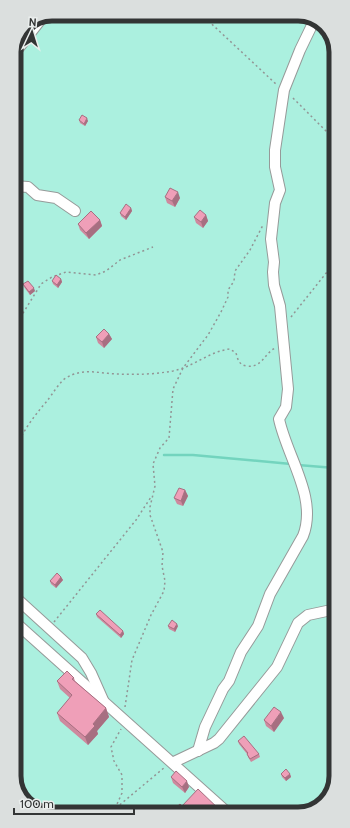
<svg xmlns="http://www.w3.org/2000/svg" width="350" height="828" viewBox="0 0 350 828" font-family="Cabin,sans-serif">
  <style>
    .green { fill: #abf0df }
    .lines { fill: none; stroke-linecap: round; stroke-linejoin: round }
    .stream { stroke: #73d4be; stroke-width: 2.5 }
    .minor-casing { stroke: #969a99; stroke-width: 12 }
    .path { stroke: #929595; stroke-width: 1.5; stroke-dasharray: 2 3; stroke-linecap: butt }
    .minor { stroke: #fff; stroke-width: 10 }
    .wall { fill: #ce899e }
    .shaded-wall { fill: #a76f81 }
    .building { fill: #ef9fb8; stroke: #a76f81 }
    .rim { fill: none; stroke: #333535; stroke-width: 5 }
  </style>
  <rect width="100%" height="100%" fill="#eaeeed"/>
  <!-- green -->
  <polygon class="green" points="52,14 301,14 321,22 334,40 336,776 328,799 310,812 49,814 29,806 16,788 14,50 25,25"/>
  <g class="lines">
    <!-- stream -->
    <g class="stream">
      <polyline points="164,455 193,455 291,464"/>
      <polyline points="298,465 335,468"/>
    </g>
    <!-- minor casing -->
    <g class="minor-casing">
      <g id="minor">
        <polyline points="14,54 42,18"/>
        <polyline points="14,186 28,187 37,195 56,198 75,211"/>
        <polyline points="15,597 82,658 91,673 103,700"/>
        <polyline points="16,623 228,813"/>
        <path d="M198 751 205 727 223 689 229 681 241 652 258 626 270 594 303 536C318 498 287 457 279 419L286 407 288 389 280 306 274 285 273 272 274 262 271 239 275 203 280 190 275 167V150L284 90 300 50 315 19"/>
        <polyline points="174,762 214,743 219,739 277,667 298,623 308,615 336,609"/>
      </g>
    </g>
    <!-- path -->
    <g class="path">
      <polyline points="201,14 277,85"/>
      <polyline points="272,14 291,22 303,22"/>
      <polyline points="293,98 334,139"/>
      <polyline points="291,317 335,262"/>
      <polyline points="15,326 41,284 52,277 66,272 96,275 106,271 120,260 153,247"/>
      <path d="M15 449C23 431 34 416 47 401 52 395 60 381 66 378 83 367 101 374 119 374 137 375 156 374 173 371 193 367 210 351 230 349L236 353C238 360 239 365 247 366 262 368 264 354 275 348"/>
      <polyline points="54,622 136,520 151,497"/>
      <polyline points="125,707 132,660 151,615 164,591 165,581 162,566 163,552 150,515 150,507 155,486 153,464 160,448 169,438 173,389 183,368 208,335 221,312 228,297 228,290 234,281 235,271 250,250 263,225"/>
      <polyline points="116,808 165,767"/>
      <polyline points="113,813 122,793 122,775 114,761 111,747 121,729"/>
    </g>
    <!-- minor -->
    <use href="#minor" class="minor"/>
  </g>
  <!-- wall -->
  <g class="wall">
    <polygon points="79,120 88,121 85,126 80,123"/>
    <polygon points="165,197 180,198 175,207 167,203"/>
    <polygon points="131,208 132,211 126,220 121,216 120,213"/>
    <polygon points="206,215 208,221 203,228 196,223 194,217"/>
    <polygon points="100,220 102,226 89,239 80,230 78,224"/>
    <polygon points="61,279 62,282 58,288 53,284 52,281"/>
    <polygon points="23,284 35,291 30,295 24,287"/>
    <polygon points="109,334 112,339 104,348 98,343 96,337"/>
    <polygon points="185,490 188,496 183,506 177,504 174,498"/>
    <polygon points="61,577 63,580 56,588 51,584 50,581"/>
    <polygon points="336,612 336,620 332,616 331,614"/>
    <polygon points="96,614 123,631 124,634 121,638 97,617"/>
    <polygon points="168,626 178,626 175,632 169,629"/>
    <polygon points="74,678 75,681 106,708 109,717 97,731 98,734 88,745 60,721 57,713 70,698 60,689 57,681"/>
    <polygon points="284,718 274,732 266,726 264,720"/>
    <polygon points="238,741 259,754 260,757 251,762 248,757 247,754 239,744"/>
    <polygon points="281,774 290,774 291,777 286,781 282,777"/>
    <polygon points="171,777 189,787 185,793 173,783"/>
  </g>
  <!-- shaded-wall -->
  <g class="shaded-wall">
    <polygon points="87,118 88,121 85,126 84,124"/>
    <polygon points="178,192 180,198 175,207 172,201"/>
    <polygon points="131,208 132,211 126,220 125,217"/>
    <polygon points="206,215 208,221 203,228 201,222"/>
    <polygon points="100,220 102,226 89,239 86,233"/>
    <polygon points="61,279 62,282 58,288 57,285"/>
    <polygon points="34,288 35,291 30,295 29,292"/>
    <polygon points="109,334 112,339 104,348 102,342"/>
    <polygon points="185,490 188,496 183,506 181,501"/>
    <polygon points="61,577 63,580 56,588 55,585"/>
    <polygon points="177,624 178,626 175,632 174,629"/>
    <polygon points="123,631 124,634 121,638 120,635"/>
    <polygon points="106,708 109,717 97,731 98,734 88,745 85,737 93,724"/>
    <polygon points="281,712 284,718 274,732 271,726"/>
    <polygon points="290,774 291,777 286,781 285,778"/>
    <polygon points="187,781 189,787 185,793 182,787"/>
  </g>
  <!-- building -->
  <g class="building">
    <polygon points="82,115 87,118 84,124 79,120"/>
    <polygon points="170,188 178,192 172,201 165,197"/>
    <polygon points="126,204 131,208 125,217 120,213"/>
    <polygon points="200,210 206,215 201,222 194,217"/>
    <polygon points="91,211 100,220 86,233 78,224"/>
    <polygon points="56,275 61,279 57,285 52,281"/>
    <polygon points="28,281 34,288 29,292 23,284"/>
    <polygon points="104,329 109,334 102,342 96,337"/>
    <polygon points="179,488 185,490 181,501 174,498"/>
    <polygon points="57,573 61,577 55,585 50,581"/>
    <polygon points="100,610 123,631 120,635 96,614"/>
    <polygon points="336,612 336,618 331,614"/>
    <polygon points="172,620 177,624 174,629 168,626"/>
    <polygon points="67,671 74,678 72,679 106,708 93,724 95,726 85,737 57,713 72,695 57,681"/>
    <polygon points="274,707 281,712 271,726 264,720"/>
    <polygon points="244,736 259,754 250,759 247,754 248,753 238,741"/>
    <polygon points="286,769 290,774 285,778 281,774"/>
    <polygon points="176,771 187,781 182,787 171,777"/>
    <polygon points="198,789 223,813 176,813 173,810 180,804 182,806"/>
  </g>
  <!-- crop -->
  <path d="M0 0H350V828H0ZM52 21H298A31 31 0 0 1 329 52V776A31 31 0 0 1 298 807H52A31 31 0 0 1 21 776V52A31 31 0 0 1 52 21Z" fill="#dbdfde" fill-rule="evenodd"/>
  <path class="rim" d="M52 21H298A31 31 0 0 1 329 52V776A31 31 0 0 1 298 807H52A31 31 0 0 1 21 776V52A31 31 0 0 1 52 21Z"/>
  <!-- north arrow -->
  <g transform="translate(32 32) rotate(4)" stroke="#eaeeed" stroke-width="3" paint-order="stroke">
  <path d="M0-3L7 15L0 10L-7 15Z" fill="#333535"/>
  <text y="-6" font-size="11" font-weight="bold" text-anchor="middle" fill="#333535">N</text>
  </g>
  <!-- scale -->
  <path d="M14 808v6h120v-6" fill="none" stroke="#333535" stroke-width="2"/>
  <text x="20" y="808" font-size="12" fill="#333535" stroke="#eaeeed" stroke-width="3" paint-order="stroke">100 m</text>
</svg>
